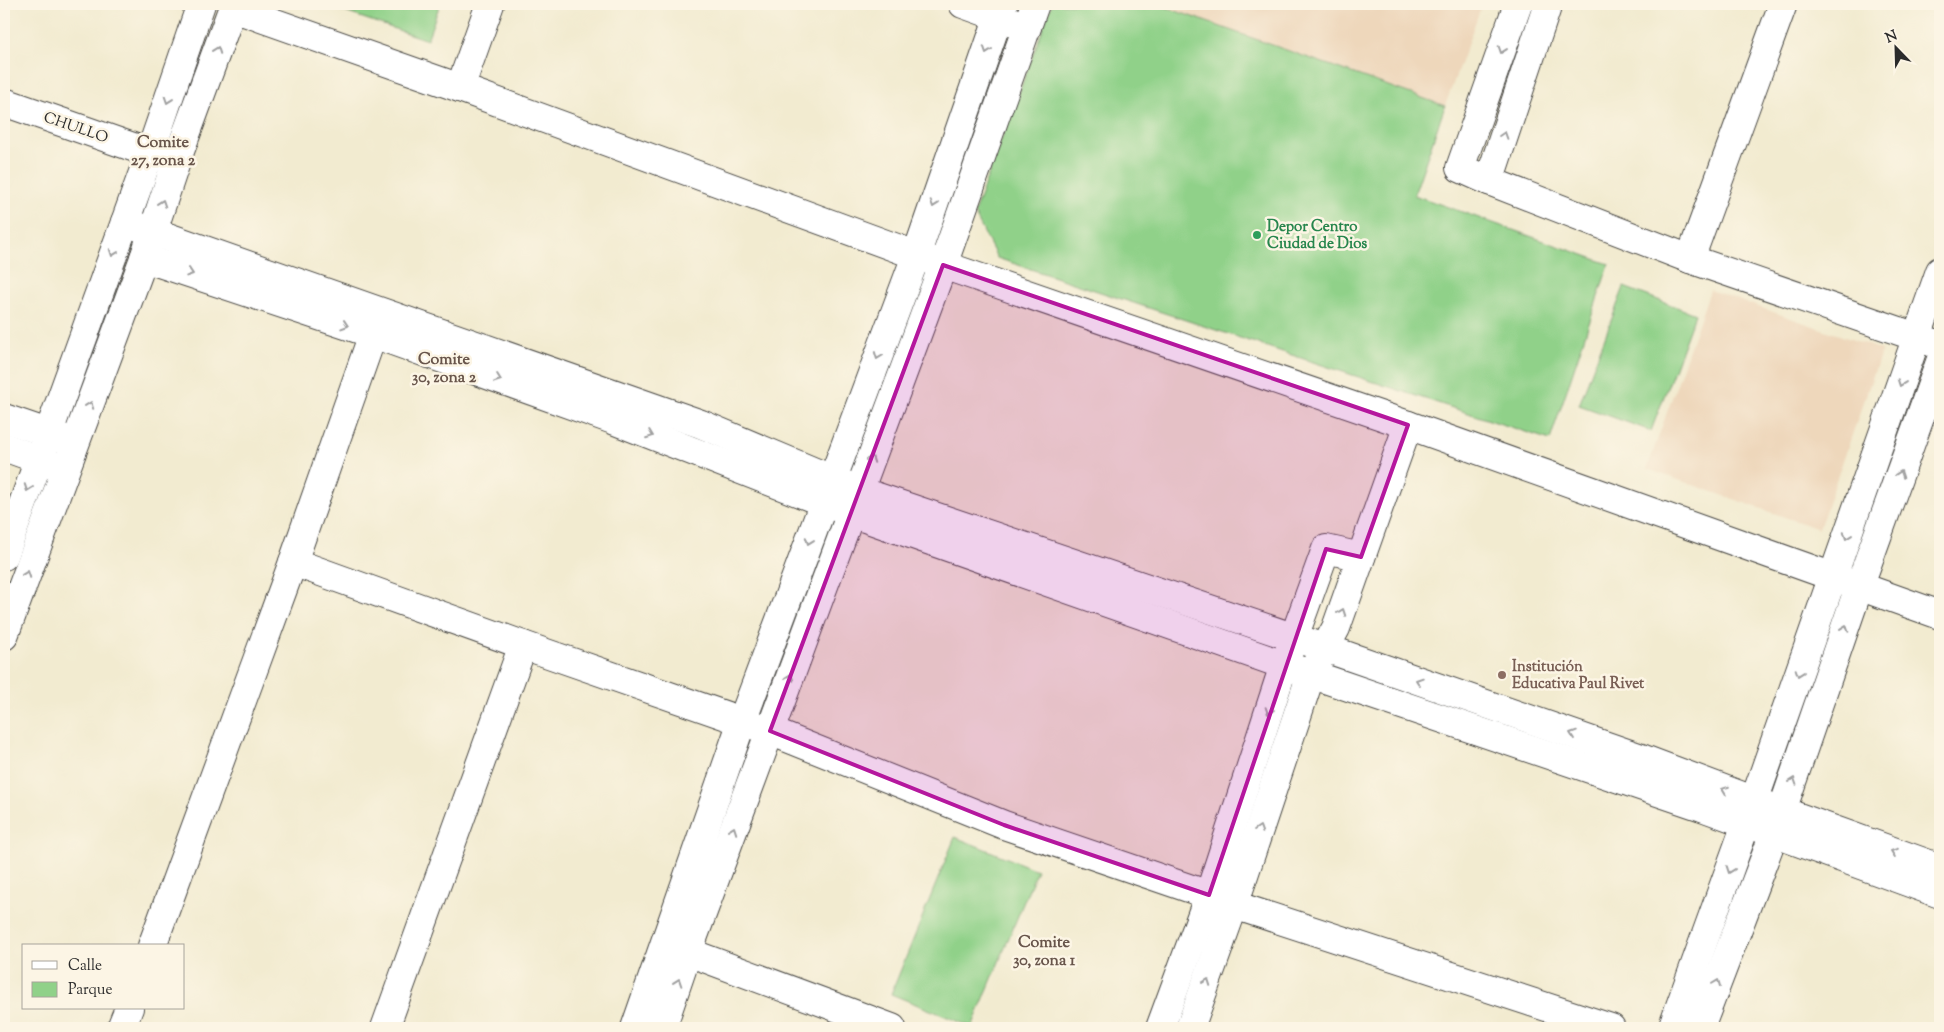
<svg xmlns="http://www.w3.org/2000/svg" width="1944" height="1032" viewBox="0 0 1944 1032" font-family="'Sorts Mill Goudy',serif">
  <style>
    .built { fill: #eed7bb }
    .green { fill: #90d189; stroke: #5e7e5a }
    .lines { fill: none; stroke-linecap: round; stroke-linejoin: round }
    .minor-casing { stroke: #494844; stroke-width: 30 }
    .tertiary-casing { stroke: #494844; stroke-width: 30 }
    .minor { stroke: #fff; stroke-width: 28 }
    .tertiary { stroke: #fff; stroke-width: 28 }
    .oneway { stroke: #a0a0a0 }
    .marked { fill: #b5179e; fill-opacity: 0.2; stroke: #b5179e; stroke-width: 4; stroke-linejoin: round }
    .leisure-dot { fill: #2e9e5b; stroke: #fcf5e5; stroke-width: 2 }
    .education-dot { fill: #8d6e63; stroke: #fcf5e5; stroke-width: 2 }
    .labels { text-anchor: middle; stroke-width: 5; stroke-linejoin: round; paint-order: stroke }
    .street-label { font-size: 15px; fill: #2b2b2b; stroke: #fcf5e5 }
    .leisure-label { font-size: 15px; font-weight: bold; fill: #27864d; stroke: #fcf5e5; text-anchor: start }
    .education-label { font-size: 15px; font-weight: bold; fill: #785e54; stroke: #fcf5e5; text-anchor: start }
    .neighbourhood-label { font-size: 16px; font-weight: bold; fill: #68554b; stroke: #fcf5e5 }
  </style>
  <rect width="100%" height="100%" fill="#fcf5e5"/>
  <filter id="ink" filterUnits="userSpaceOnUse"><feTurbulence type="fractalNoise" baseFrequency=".02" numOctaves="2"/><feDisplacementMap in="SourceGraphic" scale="10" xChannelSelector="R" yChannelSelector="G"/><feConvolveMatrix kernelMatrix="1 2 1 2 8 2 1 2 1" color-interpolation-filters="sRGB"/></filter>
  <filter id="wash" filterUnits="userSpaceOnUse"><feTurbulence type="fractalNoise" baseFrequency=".0096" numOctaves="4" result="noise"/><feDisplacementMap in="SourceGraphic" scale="20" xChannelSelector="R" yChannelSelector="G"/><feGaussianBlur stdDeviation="1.12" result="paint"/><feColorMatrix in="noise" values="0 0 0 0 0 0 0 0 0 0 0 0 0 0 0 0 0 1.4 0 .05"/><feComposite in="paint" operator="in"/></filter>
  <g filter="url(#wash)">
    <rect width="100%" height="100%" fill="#f2ebd0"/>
    <!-- built -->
    <g class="built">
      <polygon points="1156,4 1482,4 1445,106"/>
      <polygon points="1710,290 1882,350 1819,529 1647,469"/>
    </g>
    <!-- green -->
    <g class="green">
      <polygon points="322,4 440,4 427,40"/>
      <polygon points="1052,4 1156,4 1445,106 1414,195 1609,264 1550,440 997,258 974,213"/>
      <polygon points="1624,287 1695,314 1651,431 1579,405"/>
      <polygon points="955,837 1037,870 972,1027 891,994"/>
    </g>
  </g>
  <g filter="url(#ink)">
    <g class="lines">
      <!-- minor casing -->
      <g class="minor-casing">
        <g id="minor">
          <polyline points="963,4 1027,27"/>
          <polyline points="1518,4 1460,168 1489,181 1690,259 1934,343"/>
          <polyline points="233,8 460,88 943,265 1408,425 1940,615"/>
          <polyline points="460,88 490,4"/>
          <polyline points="4,102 167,159"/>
          <polyline points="1489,181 1548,4"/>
          <polyline points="125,222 701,424 860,491 1325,648 1644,759 1782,811 1940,868"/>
          <polyline points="144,258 373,334 613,420 851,513 1284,665 1702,807 1940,894"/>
          <polyline points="1690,259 1783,4"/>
          <polyline points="4,418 65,439"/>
          <polyline points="4,447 54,465"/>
          <polyline points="4,556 150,153 201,4"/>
          <polyline points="293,562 523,645 770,731 1004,825 1209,895 1234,905 1611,1028"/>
          <polyline points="4,636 144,258 176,162 234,4"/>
          <polyline points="152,946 293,562 373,334"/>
          <polyline points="688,952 892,1028"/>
          <polyline points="121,1028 129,1008"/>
          <polyline points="385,1028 523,645"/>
          <polyline points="1160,1028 1209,895 1284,665 1326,549 1361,557"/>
          <polyline points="1190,1028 1234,905 1311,674 1336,628 1408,425"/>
          <polyline points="1672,1028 1746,824 1940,271"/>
          <polyline points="1700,1028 1774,834 1859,587 1940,362"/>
        </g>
      </g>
      <!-- tertiary casing -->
      <g class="tertiary-casing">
        <g id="tertiary">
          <polyline points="635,1028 741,724 916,256 1003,4"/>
          <polyline points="662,1028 688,952 943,265 1035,4"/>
        </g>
      </g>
      <!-- minor -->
      <use href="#minor" class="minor"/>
      <!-- tertiary -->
      <use href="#tertiary" class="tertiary"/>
    </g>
    <!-- one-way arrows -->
    <defs><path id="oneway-chevron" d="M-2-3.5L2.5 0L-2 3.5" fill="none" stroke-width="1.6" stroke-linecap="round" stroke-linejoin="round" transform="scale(1.25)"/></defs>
    <g class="oneway">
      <use href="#oneway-chevron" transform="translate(217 50) rotate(-70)"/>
      <use href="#oneway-chevron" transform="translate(987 50) rotate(109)"/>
      <use href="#oneway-chevron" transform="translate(1502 50) rotate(109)"/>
      <use href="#oneway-chevron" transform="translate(168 100) rotate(109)"/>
      <use href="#oneway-chevron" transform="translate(1504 135) rotate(-72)"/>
      <use href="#oneway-chevron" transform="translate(162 203) rotate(-71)"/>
      <use href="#oneway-chevron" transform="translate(934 204) rotate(109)"/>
      <use href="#oneway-chevron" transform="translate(113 253) rotate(110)"/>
      <use href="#oneway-chevron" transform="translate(190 273) rotate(18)"/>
      <use href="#oneway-chevron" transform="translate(345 325) rotate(18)"/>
      <use href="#oneway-chevron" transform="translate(878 356) rotate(111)"/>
      <use href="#oneway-chevron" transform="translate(498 379) rotate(20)"/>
      <use href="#oneway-chevron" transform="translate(1901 383) rotate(110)"/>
      <use href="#oneway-chevron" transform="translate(90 405) rotate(-70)"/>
      <use href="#oneway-chevron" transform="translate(650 435) rotate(21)"/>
      <use href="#oneway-chevron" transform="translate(871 459) rotate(-70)"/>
      <use href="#oneway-chevron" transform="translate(1900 474) rotate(-70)"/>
      <use href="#oneway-chevron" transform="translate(28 488) rotate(110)"/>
      <use href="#oneway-chevron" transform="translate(1847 536) rotate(110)"/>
      <use href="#oneway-chevron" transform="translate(809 541) rotate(110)"/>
      <use href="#oneway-chevron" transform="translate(27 574) rotate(-70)"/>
      <use href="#oneway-chevron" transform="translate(1342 612) rotate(-70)"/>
      <use href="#oneway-chevron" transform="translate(1845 628) rotate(-71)"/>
      <use href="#oneway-chevron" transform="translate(1799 673) rotate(109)"/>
      <use href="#oneway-chevron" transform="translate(790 677) rotate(-70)"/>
      <use href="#oneway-chevron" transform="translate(1419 681) rotate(-161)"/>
      <use href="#oneway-chevron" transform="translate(1269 711) rotate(108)"/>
      <use href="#oneway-chevron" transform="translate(1573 734) rotate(-161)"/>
      <use href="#oneway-chevron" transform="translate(1793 781) rotate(-71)"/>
      <use href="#oneway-chevron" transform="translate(1725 790) rotate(-159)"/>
      <use href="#oneway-chevron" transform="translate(1259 829) rotate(-72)"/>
      <use href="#oneway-chevron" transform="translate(733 830) rotate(-70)"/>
      <use href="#oneway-chevron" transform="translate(1894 852) rotate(-160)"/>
      <use href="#oneway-chevron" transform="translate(1730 870) rotate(110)"/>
      <use href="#oneway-chevron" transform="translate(678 982) rotate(-71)"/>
      <use href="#oneway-chevron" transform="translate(1207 982) rotate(-70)"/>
      <use href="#oneway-chevron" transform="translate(1717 983) rotate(-69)"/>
    </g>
  </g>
  <!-- marked area -->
  <path class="marked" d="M943 265 1408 425 1361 557 1326 549 1209 895 1004 825 770 731Z"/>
  <!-- markers -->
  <circle class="leisure-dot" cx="1257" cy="235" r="5"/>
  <circle class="education-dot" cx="1502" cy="675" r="5"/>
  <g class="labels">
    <!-- street labels -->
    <g class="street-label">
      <text transform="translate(76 127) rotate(19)" y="5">CHULLO</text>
    </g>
    <!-- leisure labels -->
    <g class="leisure-label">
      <text x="1267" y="231">Depor Centro<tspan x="1267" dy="17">Ciudad de Dios</tspan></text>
    </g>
    <!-- education labels -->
    <g class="education-label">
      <text x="1512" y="671">Institución<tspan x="1512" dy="17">Educativa Paul Rivet</tspan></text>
    </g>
    <!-- neighbourhood labels -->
    <g class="neighbourhood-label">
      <text x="163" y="147">Comite<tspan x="163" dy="18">27, zona 2</tspan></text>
      <text x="444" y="364">Comite<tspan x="444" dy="18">30, zona 2</tspan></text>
      <text x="1044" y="947">Comite<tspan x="1044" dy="18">30, zona 1</tspan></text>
    </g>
  </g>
  <!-- margin -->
  <rect width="1944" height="1032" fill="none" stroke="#fcf5e5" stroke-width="20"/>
  <!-- legend -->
  <rect x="22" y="944" width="162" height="65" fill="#fcf5e5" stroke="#a8a49b"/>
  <rect x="32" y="961" width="25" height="8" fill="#ffffff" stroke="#a8a49b"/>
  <text x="68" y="970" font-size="15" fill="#2b2b2b">Calle</text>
  <rect x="32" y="982" width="25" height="15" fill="#90d189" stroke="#a8a49b"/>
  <text x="68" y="994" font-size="15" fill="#2b2b2b">Parque</text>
  <!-- north arrow -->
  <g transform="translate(1896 48) rotate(337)" stroke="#fcf5e5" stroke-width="4" paint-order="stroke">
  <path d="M0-4L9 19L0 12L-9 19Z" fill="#2b2b2b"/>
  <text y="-8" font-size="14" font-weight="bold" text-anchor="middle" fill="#2b2b2b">N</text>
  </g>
</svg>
